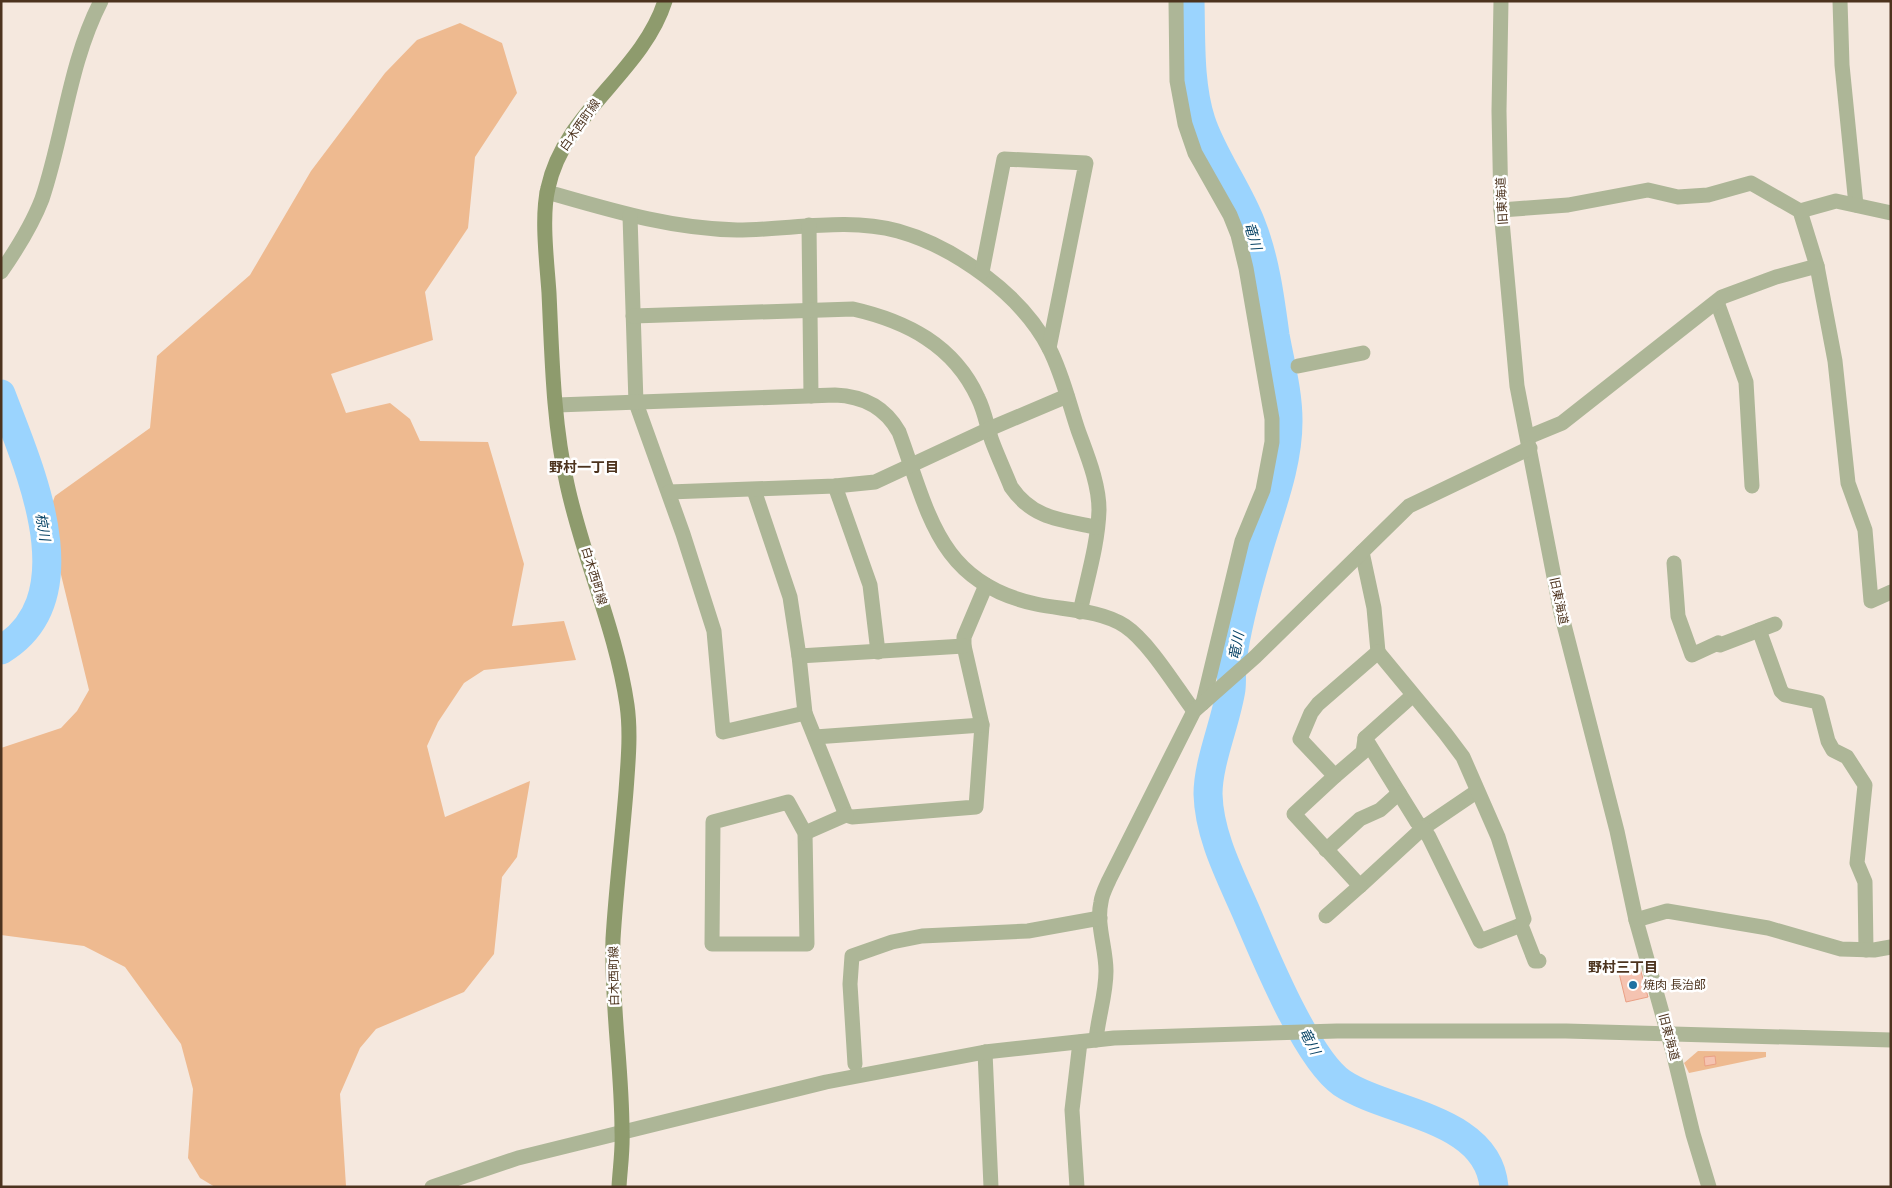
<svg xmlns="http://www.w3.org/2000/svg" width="1892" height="1188" viewBox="0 0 1892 1188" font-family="'Nunito Sans','Noto Sans JP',sans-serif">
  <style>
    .green { fill: #eeba90 }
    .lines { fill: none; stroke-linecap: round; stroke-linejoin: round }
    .river { stroke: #9bd4fe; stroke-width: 29 }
    .building { fill: #f5c3b1; stroke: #eaa085 }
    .minor { stroke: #adb697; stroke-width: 15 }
    .tertiary { stroke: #adb697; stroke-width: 15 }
    .secondary { stroke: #8e9b6d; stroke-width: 15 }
    .poi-dot { fill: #1f71a2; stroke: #fff; stroke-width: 2 }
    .labels { text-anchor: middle; stroke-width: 5; stroke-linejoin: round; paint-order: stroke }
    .street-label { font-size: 12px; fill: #4c331e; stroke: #fff }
    .poi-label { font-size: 12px; fill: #4c331e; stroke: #fff; text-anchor: start }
    .water-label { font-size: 14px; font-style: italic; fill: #0a4567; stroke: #fff }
    .neighbourhood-label { font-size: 14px; font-weight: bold; fill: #4c331e; stroke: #fff }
  </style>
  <rect width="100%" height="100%" fill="#f5e8de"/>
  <!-- green -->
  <g class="green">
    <polygon points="460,23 502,43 517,93 475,157 468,228 425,292 433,340 331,374 346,413 390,403 410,419 420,441 488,442 524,564 512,626 564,621 576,660 484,670 464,683 438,722 427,746 445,817 530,781 517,857 502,877 494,954 464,992 376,1029 360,1048 340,1094 346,1186 215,1187 200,1178 188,1158 193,1089 181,1044 125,967 84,946 1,935 1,748 61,728 77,711 89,690 47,517 55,496 150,428 157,356 250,275 311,171 385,73 417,40"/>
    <polygon points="1698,1051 1766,1052 1766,1057 1689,1073 1684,1063"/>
  </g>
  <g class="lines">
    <!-- river -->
    <g class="river">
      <path d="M1190 1C1191 40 1189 84 1201 121 1212 155 1238 190 1251 224 1265 259 1270 298 1275 335 1280 363 1288 392 1288 421 1288 466 1270 509 1258 551 1248 585 1236 628 1232 662 1231 671 1232 680 1231 689 1226 722 1208 762 1208 794 1209 836 1231 877 1247 914 1265 956 1307 1059 1342 1083 1389 1114 1488 1117 1494 1187"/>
      <path d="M1 394C28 466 89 597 1 650"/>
    </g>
  </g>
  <!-- building -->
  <g class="building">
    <polygon points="1640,968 1648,997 1626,1002 1619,973"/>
    <polygon points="1715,1056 1716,1064 1705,1066 1704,1057"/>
  </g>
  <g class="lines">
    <!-- minor -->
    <g class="minor">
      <polyline points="1176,1 1177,81 1185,124 1195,153 1230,215 1238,235 1246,268 1272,419 1272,442 1263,490 1242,541 1203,703"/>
      <polyline points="1501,1 1499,111 1501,210 1517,386 1561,613 1617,831 1636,920 1673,1052 1693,1134 1709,1187"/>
      <polyline points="1840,1 1842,65 1856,205"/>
      <path d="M547 192C610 210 671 229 737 230 791 230 846 217 898 231 955 247 1022 295 1049 348 1062 373 1069 403 1078 430 1087 455 1099 483 1099 510 1098 544 1087 579 1080 612"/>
      <polyline points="1501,210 1568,205 1648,190 1678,197 1708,195 1751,183 1800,211 1817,266 1835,361 1848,483 1865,530 1871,601 1891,592"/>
      <polyline points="1800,211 1836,201 1891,213"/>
      <polyline points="630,216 636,403 683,534 714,631 723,732 805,713"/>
      <polyline points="809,225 811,396"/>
      <polyline points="982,272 1004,159 1086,163 1049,348"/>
      <polyline points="1717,302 1746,382 1752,486"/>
      <path d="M633 316 853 309C906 321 954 345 978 398 985 412 987 427 992 441 998 457 1005 472 1011 487 1033 519 1061 520 1096 527"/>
      <polyline points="1298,366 1363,353"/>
      <path d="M557 405 835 395C862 396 885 407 899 432 929 513 938 583 1036 604 1064 610 1101 610 1125 626 1149 642 1176 687 1194 711"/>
      <polyline points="1528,437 1562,423 1722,297 1776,277 1817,266"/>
      <polyline points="835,486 870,585 878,652"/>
      <polyline points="754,490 790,597 799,656 805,713 846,815 852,817 976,807 982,725 964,646 964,637 986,585"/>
      <polyline points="669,492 835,486 875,482 989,429 1067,396"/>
      <polyline points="1362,552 1374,608 1378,652"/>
      <polyline points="1674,563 1678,616 1692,655 1718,643 1720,645 1775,624"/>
      <polyline points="1759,630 1781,691 1785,695 1818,702 1828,741 1833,750 1847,757 1865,785 1857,863 1865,882 1866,950"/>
      <polyline points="799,656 964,646"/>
      <polyline points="1412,696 1365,738 1417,822 1423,828 1476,792"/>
      <polyline points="815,737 982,725"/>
      <polyline points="1335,776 1363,752 1365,738"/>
      <polygon points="788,802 805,833 807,944 712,944 713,822"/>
      <polyline points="805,833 846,815"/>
      <polyline points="1326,850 1360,819 1380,810 1399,793"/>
      <polyline points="1360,886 1423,828 1429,837 1480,941 1521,925"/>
      <polyline points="1326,916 1360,886 1294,814 1335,776 1300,739 1311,713 1318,704 1378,652 1445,733 1463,757 1498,837 1524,919 1521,925 1535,961 1539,961"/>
      <polyline points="1636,920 1667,911 1768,928 1841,949 1874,950 1891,947"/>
      <path d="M1096 1040C1098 1017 1106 995 1106 971 1106 948 1096 924 1101 902 1102 894 1106 887 1109 880L1194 711 1255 657 1409 506 1530 448"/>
      <polyline points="985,1052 991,1187"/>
      <polyline points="855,1064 850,984 852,956 892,942 922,936 1028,931 1100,918"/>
      <polyline points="1077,1187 1072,1110 1080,1042"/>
    </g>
    <!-- tertiary -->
    <g class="tertiary">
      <path d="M1 272C17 249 32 225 42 199 64 134 69 63 101 1"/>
      <polyline points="432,1187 518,1158 826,1082 985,1052 1114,1038 1337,1031 1566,1031 1891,1040"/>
    </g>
    <!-- secondary -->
    <path class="secondary" d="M619 1187C620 1168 623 1150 622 1131 622 1067 611 1004 613 939 616 890 622 841 626 791 628 763 631 733 627 705 616 629 583 559 567 484 553 422 552 356 549 293 547 263 541 217 548 188 564 112 642 73 665 1"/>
  </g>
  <!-- markers -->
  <circle class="poi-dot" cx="1633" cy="985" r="5"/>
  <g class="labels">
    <!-- street labels -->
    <g class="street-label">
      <text transform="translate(580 125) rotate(-55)" y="4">白木西町線</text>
      <text transform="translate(1502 201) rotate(-93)" y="4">旧東海道</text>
      <text transform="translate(594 576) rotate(73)" y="4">白木西町線</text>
      <text transform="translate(1559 601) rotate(78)" y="4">旧東海道</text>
      <text transform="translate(614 976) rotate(-91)" y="4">白木西町線</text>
      <text transform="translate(1669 1037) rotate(75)" y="4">旧東海道</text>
    </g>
    <!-- poi labels -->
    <g class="poi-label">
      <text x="1643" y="989">焼肉 長治郎</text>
    </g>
    <!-- water labels -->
    <g class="water-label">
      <text transform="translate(1253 236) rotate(73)" y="5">竜川</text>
      <text transform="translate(43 527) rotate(80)" y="5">椋川</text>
      <text transform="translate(1236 646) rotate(-79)" y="5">竜川</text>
      <text transform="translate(1310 1041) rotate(63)" y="5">竜川</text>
    </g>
    <!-- neighbourhood labels -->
    <g class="neighbourhood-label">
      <text x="584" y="472">野村一丁目</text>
      <text x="1623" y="972">野村三丁目</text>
    </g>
  </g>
  <!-- border -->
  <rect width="1892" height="1188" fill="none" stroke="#4c331e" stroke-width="5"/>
</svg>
